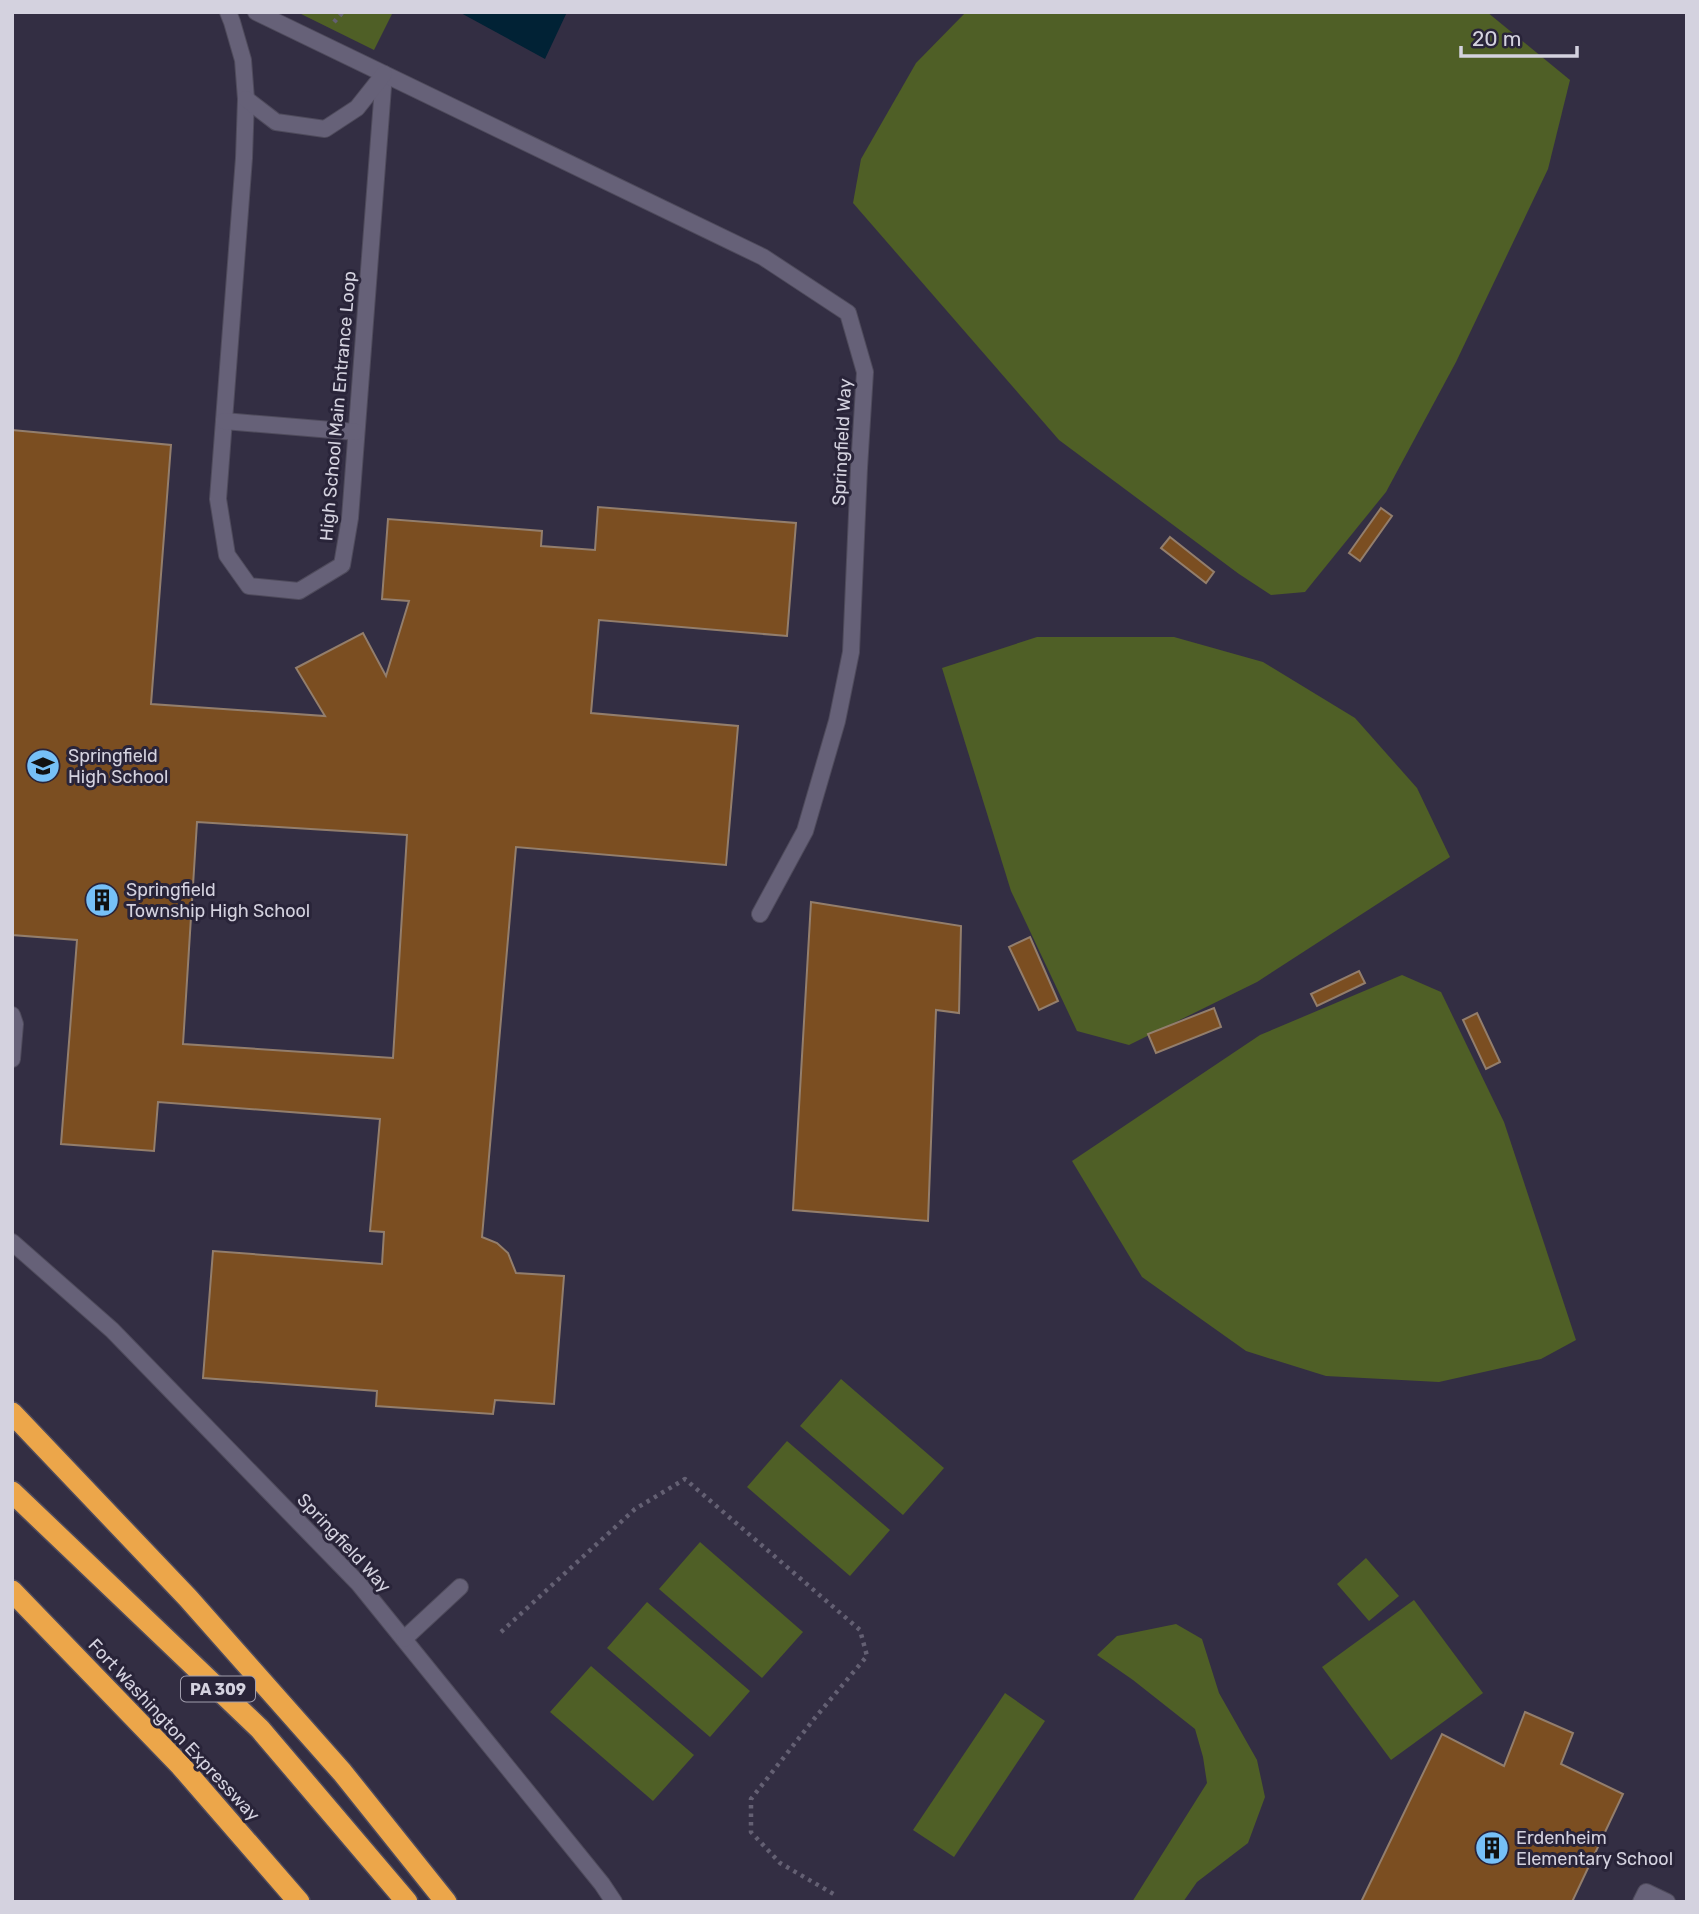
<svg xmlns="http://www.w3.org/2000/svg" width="1699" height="1914" viewBox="0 0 1699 1914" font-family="Rubik,sans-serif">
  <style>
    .green { fill: #4f5f26 }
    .water { fill: #012235 }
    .building { fill: #7b4e21; stroke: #937e6c; stroke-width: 2; fill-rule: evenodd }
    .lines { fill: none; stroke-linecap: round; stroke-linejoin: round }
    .lane-casing { stroke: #4f4b5c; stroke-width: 18 }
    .highway-casing { stroke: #4f4b5c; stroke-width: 24 }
    .path { stroke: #646073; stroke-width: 4.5; stroke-dasharray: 3.5 5; stroke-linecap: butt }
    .lane { stroke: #666178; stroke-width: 16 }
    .highway { stroke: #eca64a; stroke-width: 21 }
    .labels { text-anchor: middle; stroke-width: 6; stroke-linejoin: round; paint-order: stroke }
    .shield { fill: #292439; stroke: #a19ead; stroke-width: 2 }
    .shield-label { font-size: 16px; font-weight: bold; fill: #d4d2df }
    .street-label { font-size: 18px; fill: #d4d2df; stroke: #292439 }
    .poi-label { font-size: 18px; fill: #d4d2df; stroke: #292439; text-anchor: start }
  </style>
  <rect width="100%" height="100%" fill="#332e43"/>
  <!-- green -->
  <g class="green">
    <polygon points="297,12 393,12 374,50"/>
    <polygon points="966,12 1487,12 1570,80 1548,169 1456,362 1386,492 1305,592 1271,595 1239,574 1059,440 853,203 861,159 916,63"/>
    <polygon points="1037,637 1174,637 1263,662 1355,718 1417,788 1450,857 1257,982 1129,1045 1077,1031 1011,891 942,668"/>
    <polygon points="1402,975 1441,992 1504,1122 1576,1340 1541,1359 1439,1382 1326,1376 1246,1351 1142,1277 1072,1161 1260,1035"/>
    <polygon points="841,1379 944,1468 903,1515 800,1426"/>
    <polygon points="787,1441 890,1530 850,1576 747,1487"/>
    <polygon points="700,1542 803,1632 762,1678 659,1589"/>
    <polygon points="1366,1558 1399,1596 1369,1621 1337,1584"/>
    <polygon points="1414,1600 1483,1693 1391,1760 1322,1667"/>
    <polygon points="647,1602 750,1691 710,1737 607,1648"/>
    <polygon points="1176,1624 1202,1639 1219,1693 1257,1760 1265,1797 1248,1843 1197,1882 1183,1902 1132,1902 1207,1783 1203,1757 1195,1729 1133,1680 1097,1655 1117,1636"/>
    <polygon points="591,1666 694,1755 653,1801 550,1712"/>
    <polygon points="1005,1693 1045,1721 954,1857 913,1830"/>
  </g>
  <!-- water -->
  <polygon class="water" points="459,12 567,12 545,59"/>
  <!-- building -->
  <g class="building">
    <path d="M12 430 171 445 151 704 325 716 296 668 363 633 386 676 409 601 382 599 388 519 542 531 541 546 595 550 598 507 796 523 787 636 599 620 591 713 738 726 726 865 516 847 482 1237 497 1243 508 1253 516 1273 564 1276 554 1404 495 1400 493 1414 376 1406 377 1391 203 1378 213 1251 382 1264 384 1232 370 1231 380 1119 158 1102 154 1151 61 1144 77 940 12 935ZM197 822 407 835 393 1058 183 1044Z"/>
    <polygon points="1381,508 1392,516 1360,561 1349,553"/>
    <polygon points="1170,537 1214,572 1206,583 1161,548"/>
    <polygon points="811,902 961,926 959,1013 936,1010 928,1221 793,1210"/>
    <polygon points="1030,937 1058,1001 1039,1010 1009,947"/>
    <polygon points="1359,971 1365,983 1317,1006 1311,994"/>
    <polygon points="1214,1008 1221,1027 1156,1053 1148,1034"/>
    <polygon points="1477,1013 1500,1062 1486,1069 1463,1020"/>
    <polygon points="1525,1712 1573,1733 1561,1764 1623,1794 1572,1902 1361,1902 1442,1734 1504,1766"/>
  </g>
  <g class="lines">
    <!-- lane casing -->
    <g class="lane-casing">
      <g id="lane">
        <polyline points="228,12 232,22 243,60 246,99 244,158 218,499 227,555 249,586 299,591 342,565 350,518 384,74"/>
        <polyline points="256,12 763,257 848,313 865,372 859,468 851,652 837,721 805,831 760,914"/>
        <polyline points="246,99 276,122 325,129 357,108 384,74"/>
        <polyline points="224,421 356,432"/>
        <polyline points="12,1015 15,1024 12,1059"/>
        <polyline points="12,1242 112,1330 359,1584 602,1884 614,1902"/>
        <polyline points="404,1639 460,1587"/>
        <polyline points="1641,1902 1646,1892 1667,1902"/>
      </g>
    </g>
    <!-- highway casing -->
    <g class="highway-casing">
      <g id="highway">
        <polyline points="12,1413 188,1598 342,1772 446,1902"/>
        <polyline points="12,1492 260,1729 407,1902"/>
        <polyline points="12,1591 181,1766 299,1902"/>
      </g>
    </g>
    <!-- path -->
    <g class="path">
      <polyline points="334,22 343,12"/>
      <polyline points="501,1632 635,1509 685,1479 860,1630 867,1656 814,1719 751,1799 751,1832 780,1863 837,1896"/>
    </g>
    <!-- lane -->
    <use href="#lane" class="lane"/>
    <!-- highway -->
    <use href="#highway" class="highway"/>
  </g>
  <!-- icons -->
  <defs>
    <g id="school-disc" transform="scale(1.75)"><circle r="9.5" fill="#76c0f7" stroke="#292439"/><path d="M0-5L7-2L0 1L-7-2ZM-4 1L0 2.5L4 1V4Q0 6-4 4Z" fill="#111"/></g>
    <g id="building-disc" transform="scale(1.75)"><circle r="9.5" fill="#76c0f7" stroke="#292439"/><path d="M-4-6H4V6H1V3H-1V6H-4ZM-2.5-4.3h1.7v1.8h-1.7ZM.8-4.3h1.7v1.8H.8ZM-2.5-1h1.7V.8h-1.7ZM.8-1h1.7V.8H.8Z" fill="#111"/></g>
  </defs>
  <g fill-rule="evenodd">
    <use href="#school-disc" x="43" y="766"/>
    <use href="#building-disc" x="102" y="900"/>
    <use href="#building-disc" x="1492" y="1848"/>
  </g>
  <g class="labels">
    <!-- shield labels -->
    <rect class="shield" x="181" y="1676.5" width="74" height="25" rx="5"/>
    <g class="shield-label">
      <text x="218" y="1695">PA 309</text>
    </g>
    <!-- street labels -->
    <g class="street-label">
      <text transform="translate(338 406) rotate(-85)" y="6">High School Main Entrance Loop</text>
      <text transform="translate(842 442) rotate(-87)" y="6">Springfield Way</text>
      <text transform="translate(344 1543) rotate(47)" y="6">Springfield Way</text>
      <text transform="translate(174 1730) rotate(47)" y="6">Fort Washington Expressway</text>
    </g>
    <!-- poi labels -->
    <g class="poi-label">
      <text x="68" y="762">Springfield<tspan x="68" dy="21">High School</tspan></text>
      <text x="126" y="896">Springfield<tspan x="126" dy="21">Township High School</tspan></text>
      <text x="1516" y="1844">Erdenheim<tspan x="1516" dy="21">Elementary School</tspan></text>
    </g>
  </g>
  <!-- border -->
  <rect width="1699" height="1914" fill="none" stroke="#d4d2df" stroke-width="28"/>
  <!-- scale -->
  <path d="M1461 46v10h116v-10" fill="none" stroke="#d4d2df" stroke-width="3.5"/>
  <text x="1472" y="46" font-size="21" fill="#d4d2df" stroke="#292439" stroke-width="5" paint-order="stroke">20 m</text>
</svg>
